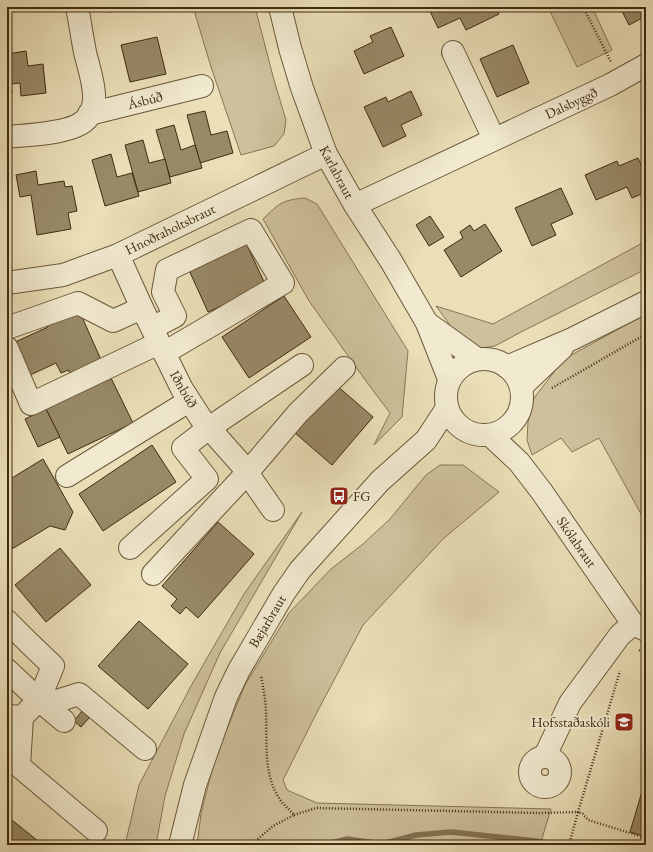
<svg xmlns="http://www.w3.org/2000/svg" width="653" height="852" viewBox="0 0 653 852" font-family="'EB Garamond',serif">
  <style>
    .green { fill: #cdc09b; stroke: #867656 }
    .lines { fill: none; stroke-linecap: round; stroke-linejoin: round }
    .stream { stroke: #837253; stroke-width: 5.5 }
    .building { fill: #988967; stroke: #3f2b11 }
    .minor-casing { stroke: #6a583a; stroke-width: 24 }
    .path { stroke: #3f2b11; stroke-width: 2.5; stroke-dasharray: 1 2; stroke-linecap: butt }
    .minor { stroke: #f1ead0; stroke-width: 22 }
    .labels { text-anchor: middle; stroke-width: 4; stroke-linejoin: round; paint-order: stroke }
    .street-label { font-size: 14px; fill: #3f2b11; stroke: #f1ead0 }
    .poi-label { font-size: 14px; fill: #3f2b11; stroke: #f1ead0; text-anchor: start }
  </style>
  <rect width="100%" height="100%" fill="#eadfb7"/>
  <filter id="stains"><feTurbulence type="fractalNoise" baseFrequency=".005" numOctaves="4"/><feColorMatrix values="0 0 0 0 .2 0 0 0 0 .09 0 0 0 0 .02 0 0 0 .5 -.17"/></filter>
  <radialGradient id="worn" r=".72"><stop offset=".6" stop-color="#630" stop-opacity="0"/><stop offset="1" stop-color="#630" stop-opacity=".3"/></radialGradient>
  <!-- green -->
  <g class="green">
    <polygon points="193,7 255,7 274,80 286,120 284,134 274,146 241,155 211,67"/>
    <polygon points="548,7 592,7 612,50 577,67"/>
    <path d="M305 198 317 204 408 351 402 417 374 445 390 413 366 381 309 301 263 219C279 204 281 200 305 198Z"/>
    <polygon points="646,241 646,269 521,332 495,346 475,349 461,340 436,306 493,324"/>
    <polygon points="646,314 646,523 599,438 572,452 561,438 532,455 527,440 528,422 534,398 564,359"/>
    <polygon points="440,465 463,465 499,492 444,538 363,625 313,720 283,780 287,790 317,803 551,809 540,845 510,845 491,843 490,845 197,845 201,814 215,758 245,685 289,613 331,569 363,544 390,519 426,475"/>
    <polygon points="302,512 220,653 184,734 165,796 156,845 125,845 139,785 191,686 244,594"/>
  </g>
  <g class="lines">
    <!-- stream -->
    <polyline class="stream" points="324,845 347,839 382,844 416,835 451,832 536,841 558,845"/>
  </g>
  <!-- building -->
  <g class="building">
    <polygon points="108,7 151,7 108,12"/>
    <polygon points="428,7 496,7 499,14 466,30 460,18 438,28"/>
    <polygon points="620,7 646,7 646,16 629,25"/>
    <polygon points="391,27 404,56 364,74 354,51 373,42 370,36"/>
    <polygon points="157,37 166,74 130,82 121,45"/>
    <polygon points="513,45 529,83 497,97 480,59"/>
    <polygon points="26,51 28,66 43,64 46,93 21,96 20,83 11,84 7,54"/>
    <polygon points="7,63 9,63 12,93 7,94"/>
    <polygon points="411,91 422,115 401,125 406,136 383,147 364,107 386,97 388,102"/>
    <polygon points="205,111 211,135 227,131 233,153 200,163 187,115"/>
    <polygon points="174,125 181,150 195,145 202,168 170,177 156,130"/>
    <polygon points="143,140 149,163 165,159 171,183 138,192 125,145"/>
    <polygon points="111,154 117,177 132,173 139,196 105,206 92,160"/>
    <polygon points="638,158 646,175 646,192 632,198 627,187 596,200 585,175 617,161 619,166"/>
    <polygon points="36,171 38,185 64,181 65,187 72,186 77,211 68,213 71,229 37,235 31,195 20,197 16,175"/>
    <polygon points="561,188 573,214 551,224 556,235 532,246 515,208"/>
    <polygon points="430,216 444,237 429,246 416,225"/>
    <polygon points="485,224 502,251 461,277 444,250 463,238 460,232 470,225 474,231"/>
    <polygon points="245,241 266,286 208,312 188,268"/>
    <polygon points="284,296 311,337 249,378 222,337"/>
    <polygon points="78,308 102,362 71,375 68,370 61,373 56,363 28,376 13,343 48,327 46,323"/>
    <polygon points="111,378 133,423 68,454 46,409"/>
    <polygon points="336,385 373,417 332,465 295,433"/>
    <polygon points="46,409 60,437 38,447 25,419"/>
    <polygon points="152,445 176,482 103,531 79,494"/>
    <polygon points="43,459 73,512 65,530 50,526 7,552 7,481"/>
    <polygon points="218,522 254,554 198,618 186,607 180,614 171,606 177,599 162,586"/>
    <polygon points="60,548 91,585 46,622 15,585"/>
    <polygon points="139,621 188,664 148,709 98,666"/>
    <polygon points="82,711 90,717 81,727 74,721"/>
    <polygon points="646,778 646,837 630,832"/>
    <polygon points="7,816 43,845 7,845"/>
  </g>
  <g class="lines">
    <!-- minor casing -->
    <g class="minor-casing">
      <g id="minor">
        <polyline points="280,7 290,48 302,88 326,154 355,205 391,261 427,323 449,379"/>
        <polyline points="453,52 494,139"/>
        <polyline points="89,114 202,86"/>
        <path d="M7 137C27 135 58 134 76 126 107 113 90 75 85 52 82 37 80 22 77 7"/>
        <polyline points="355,205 610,85 646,65"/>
        <polyline points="118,255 142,308 182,389 202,420 241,464 273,510"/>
        <polyline points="7,283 63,275 118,255 326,154"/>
        <polyline points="427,323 477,359"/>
        <polyline points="7,328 78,303 113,321 142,308"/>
        <polyline points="152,328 175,316 163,292 167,270 251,230 283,283 164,353"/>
        <polyline points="7,348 31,404 159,343"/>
        <circle cx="484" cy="397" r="38"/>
        <polyline points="507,367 572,339 646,302"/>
        <polyline points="521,387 562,348"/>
        <polyline points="490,435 519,462 542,492 633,624 646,630"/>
        <polyline points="67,476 189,401"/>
        <polyline points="130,548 207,479 183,448 209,428 302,365"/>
        <polyline points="153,574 247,473 298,413 344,368"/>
        <polyline points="7,621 30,644 53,666 39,700 22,717 8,716"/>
        <polyline points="7,670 39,700 64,721"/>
        <polyline points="44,705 79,694 145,749"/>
        <polyline points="22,717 19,766 96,831"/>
        <polyline points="545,756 570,703 620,635 633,624"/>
        <circle cx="545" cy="772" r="15"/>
        <polyline points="180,845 195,785 226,697 239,670 284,593 300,570 380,481 426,440 447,408"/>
      </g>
    </g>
    <!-- path -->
    <g class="path">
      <polyline points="583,7 611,62"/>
      <polyline points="552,388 646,334"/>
      <polyline points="639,650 646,654"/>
      <polyline points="294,815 316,808 540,813 578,812 620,671"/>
      <path d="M251 845 273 826 294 815C290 810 285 806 281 801 263 776 267 744 266 714 266 701 263 688 261 675"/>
      <polyline points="569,845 578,812 583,814 588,820 646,838"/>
    </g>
    <!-- minor -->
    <use href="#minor" class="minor"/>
  </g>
  <!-- icons -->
  <defs>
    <g id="bus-square" transform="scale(1)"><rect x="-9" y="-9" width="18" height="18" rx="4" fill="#8f2418" stroke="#f1ead0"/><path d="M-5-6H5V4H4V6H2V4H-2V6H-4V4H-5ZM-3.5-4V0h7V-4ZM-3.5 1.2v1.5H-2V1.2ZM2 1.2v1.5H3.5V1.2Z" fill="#fff"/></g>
    <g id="school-square" transform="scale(1)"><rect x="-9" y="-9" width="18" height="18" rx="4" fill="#8f2418" stroke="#f1ead0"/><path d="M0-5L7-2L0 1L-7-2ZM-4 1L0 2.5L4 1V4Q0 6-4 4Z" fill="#fff"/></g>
  </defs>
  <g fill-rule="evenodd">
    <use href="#bus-square" x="339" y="496"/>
    <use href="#school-square" x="624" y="722"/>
  </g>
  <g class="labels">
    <!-- street labels -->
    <g class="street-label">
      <text transform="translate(145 100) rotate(-14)" y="5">Ásbúð</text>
      <text transform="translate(571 103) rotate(-25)" y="5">Dalsbyggð</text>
      <text transform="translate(337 172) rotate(62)" y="5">Karlabraut</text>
      <text transform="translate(170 229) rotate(-26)" y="5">Hnoðraholtsbraut</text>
      <text transform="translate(184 389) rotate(60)" y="5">Iðnbúð</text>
      <text transform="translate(577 542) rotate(55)" y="5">Skólabraut</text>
      <text transform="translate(267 621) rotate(-59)" y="5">Bæjarbraut</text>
    </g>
    <!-- poi labels -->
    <g class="poi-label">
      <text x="353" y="501">FG</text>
      <text x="610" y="727" text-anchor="end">Hofsstaðaskóli</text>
    </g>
  </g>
  <!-- margin -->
  <rect width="653" height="852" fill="none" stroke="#eadfb7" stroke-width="24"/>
  <rect x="8" y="8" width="637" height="836" fill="none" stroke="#3f2b11" stroke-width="2"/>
  <rect x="12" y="12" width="629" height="828" fill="none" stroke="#3f2b11"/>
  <rect width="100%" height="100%" filter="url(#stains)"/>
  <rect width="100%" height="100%" fill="url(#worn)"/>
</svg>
